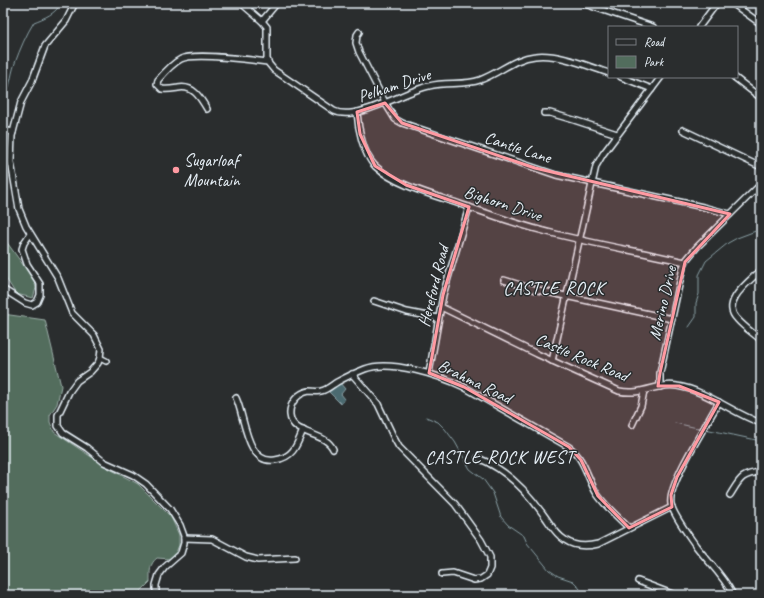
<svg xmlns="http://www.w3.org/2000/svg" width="764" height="598" viewBox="0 0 764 598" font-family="Caveat,sans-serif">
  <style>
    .green { fill: #526d5d; stroke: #9dafaa }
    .water { fill: #4c6a6f; stroke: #8aa0a6 }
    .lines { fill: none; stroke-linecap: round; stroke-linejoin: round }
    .stream { stroke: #8aa0a6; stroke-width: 1 }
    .minor-casing { stroke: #e8f1f8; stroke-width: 8 }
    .minor { stroke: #2a2d2e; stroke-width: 5 }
    .marked { fill: #ff9aa2; fill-opacity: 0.2; stroke: #ff9aa2; stroke-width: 3; stroke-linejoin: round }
    .poi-dot { fill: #ff9aa2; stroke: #2a2d2e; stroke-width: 1.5 }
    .labels { text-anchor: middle; stroke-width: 3; stroke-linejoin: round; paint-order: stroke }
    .street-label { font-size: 17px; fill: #e8f1f8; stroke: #2a2d2e }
    .poi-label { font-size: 17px; fill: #e8f1f8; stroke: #2a2d2e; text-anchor: start }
    .neighbourhood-label { font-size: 18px; letter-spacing: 1px; fill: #e8f1f8; stroke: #2a2d2e }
  </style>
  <rect width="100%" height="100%" fill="#2a2d2e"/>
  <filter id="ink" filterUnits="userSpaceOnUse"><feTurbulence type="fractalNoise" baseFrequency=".025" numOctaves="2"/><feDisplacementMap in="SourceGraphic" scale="8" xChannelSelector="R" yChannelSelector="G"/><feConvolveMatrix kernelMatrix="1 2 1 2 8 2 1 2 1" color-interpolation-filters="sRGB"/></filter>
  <g filter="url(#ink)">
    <!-- green -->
    <g class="green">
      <polygon points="3,237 34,280 36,288 33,298 16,294 3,274"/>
      <path d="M3 314 45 320 61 386 57 404 50 415V422L54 432 108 468 138 484 171 517 179 535V545L175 555 170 559 157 558C149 564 150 572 150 582L137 595H3Z"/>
    </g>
    <!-- water -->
    <polygon class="water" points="340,383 345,389 341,394 345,399 341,404 329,392"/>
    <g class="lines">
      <!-- stream -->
      <g class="stream">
        <path d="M3 101C11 88 10 77 15 63 20 49 26 35 34 22 44 18 56 14 61 3"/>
        <polyline points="689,327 696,317 696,303 699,294 699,275 706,261 728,243 737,238 761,229"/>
        <polyline points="426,417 438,422 445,429 455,442 470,469 483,479 493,493 501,517 508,525 524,536 527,543 549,570 558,576 573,581 577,585 584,595"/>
        <polyline points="675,423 702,429"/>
        <polyline points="705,429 761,441"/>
      </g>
      <!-- minor casing -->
      <g class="minor-casing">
        <g id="minor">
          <polyline points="75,3 66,21 45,46 32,81 21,102 12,136 11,162 19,209 26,226 58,278 72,313 94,335 101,349 100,358 98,363 90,372 77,381 69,392 58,415 58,426 63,433 87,448 104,462 133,475 146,484 170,509 180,525 184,536 184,543 181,553 165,567 159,575 156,585 156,595"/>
          <path d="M241 3 262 21 267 27V59L269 64 274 70 334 111C356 122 405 91 429 86 445 81 464 86 480 80 500 73 514 58 535 56 558 53 587 66 609 73"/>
          <polyline points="582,3 653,27"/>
          <polyline points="732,3 761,24"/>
          <polyline points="262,21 277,3"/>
          <polyline points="699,27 717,3"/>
          <polyline points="359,32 357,35 356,43 359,52 387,106 395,119 402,123 556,175 703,207 730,214"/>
          <polyline points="621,77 652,89"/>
          <polyline points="734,77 761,98"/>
          <path d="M207 109C200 97 193 85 178 88 172 89 167 90 162 89L157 84 158 80C164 73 173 63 181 59 195 52 251 60 268 62"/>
          <path d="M357 112C358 128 363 154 375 166 395 185 433 195 460 204 486 213 513 223 540 230 588 243 637 251 685 262"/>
          <polyline points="544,113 550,113 574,120 617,134"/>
          <polyline points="3,130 13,132"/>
          <polyline points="683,130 761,167"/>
          <path d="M761 270C750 281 720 302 737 319 744 327 753 333 761 340"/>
          <polyline points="504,280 533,289 672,319"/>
          <polyline points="3,289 25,303 32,305 37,302 40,295 40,284 27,264 22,249 24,243 30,234"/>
          <polyline points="374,301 407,312 438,318"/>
          <path d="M441 307 537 354 619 391C643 396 658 382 677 386 708 391 732 413 761 423"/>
          <polyline points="100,358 106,361"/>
          <polyline points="552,361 596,166 603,154 661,77"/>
          <polyline points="429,373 443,295 469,207"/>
          <polyline points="352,374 378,404 394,438 399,447 455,504 481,540 490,557 490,568 487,575 481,579 474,580 453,573 442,574"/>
          <polyline points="660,387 660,373 683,267 687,259 697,247 761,184"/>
          <path d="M236 398C245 416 246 465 275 460 293 458 297 445 303 430"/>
          <path d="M719 402C708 422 667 485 671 504 673 515 690 537 696 546 709 563 724 576 733 595"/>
          <polyline points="632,425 641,406 644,391"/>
          <path d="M333 449C325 431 292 436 290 415 289 403 298 393 309 391 313 391 318 392 321 391 327 390 332 385 337 382 346 377 355 373 365 369 390 359 441 376 464 387L569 447C585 459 587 478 597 494 606 507 618 517 629 528"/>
          <path d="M478 458C506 469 526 490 543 514 550 523 555 534 565 540 575 547 586 547 598 544L672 507"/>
          <path d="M730 495C740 479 741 474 761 472"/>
          <polyline points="184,538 212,539 246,557 258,560 295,558"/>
          <polyline points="638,581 675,595"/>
        </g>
      </g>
      <!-- minor -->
      <use href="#minor" class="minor"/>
    </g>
  </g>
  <!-- marked area -->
  <path class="marked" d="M385 103 402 123 535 168 730 214 685 262 660 373 658 386H679L719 402 677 477 671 495 672 507 629 528 598 496 581 460 569 447 464 387 429 373 443 295 469 207 406 185 375 166 360 134 357 112Z"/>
  <!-- markers -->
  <circle class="poi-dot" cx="176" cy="170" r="4"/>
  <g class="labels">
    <!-- street labels -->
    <g class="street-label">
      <text transform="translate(394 85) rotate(-18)" y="6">Pelham Drive</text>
      <text transform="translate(518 147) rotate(18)" y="6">Cantle Lane</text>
      <text transform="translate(503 203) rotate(18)" y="6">Bighorn Drive</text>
      <text transform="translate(433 286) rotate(-76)" y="6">Hereford Road</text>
      <text transform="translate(662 303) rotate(-77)" y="6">Merino Drive</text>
      <text transform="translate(582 357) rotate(23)" y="6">Castle Rock Road</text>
      <text transform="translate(475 381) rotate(26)" y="6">Brahma Road</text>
    </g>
    <!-- poi labels -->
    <g class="poi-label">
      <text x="184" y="166">Sugarloaf<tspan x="184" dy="20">Mountain</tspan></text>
    </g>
    <!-- neighbourhood labels -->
    <g class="neighbourhood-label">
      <text x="554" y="294">CASTLE ROCK</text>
      <text x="500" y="463">CASTLE ROCK WEST</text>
    </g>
  </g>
  <!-- margin -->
  <rect width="764" height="598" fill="none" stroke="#2a2d2e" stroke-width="16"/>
  <rect x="8" y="8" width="748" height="582" fill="none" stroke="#e8f1f8" stroke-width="1.5" filter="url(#ink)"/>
  <!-- legend -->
  <rect x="608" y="26" width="130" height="52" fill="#2a2d2e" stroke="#767b7f"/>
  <rect x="616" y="39" width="20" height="6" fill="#2a2d2e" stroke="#767b7f"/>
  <text x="644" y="46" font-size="12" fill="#e8f1f8">Road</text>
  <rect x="616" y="56" width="20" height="12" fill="#526d5d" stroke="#767b7f"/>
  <text x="644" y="66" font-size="12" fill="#e8f1f8">Park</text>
</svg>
